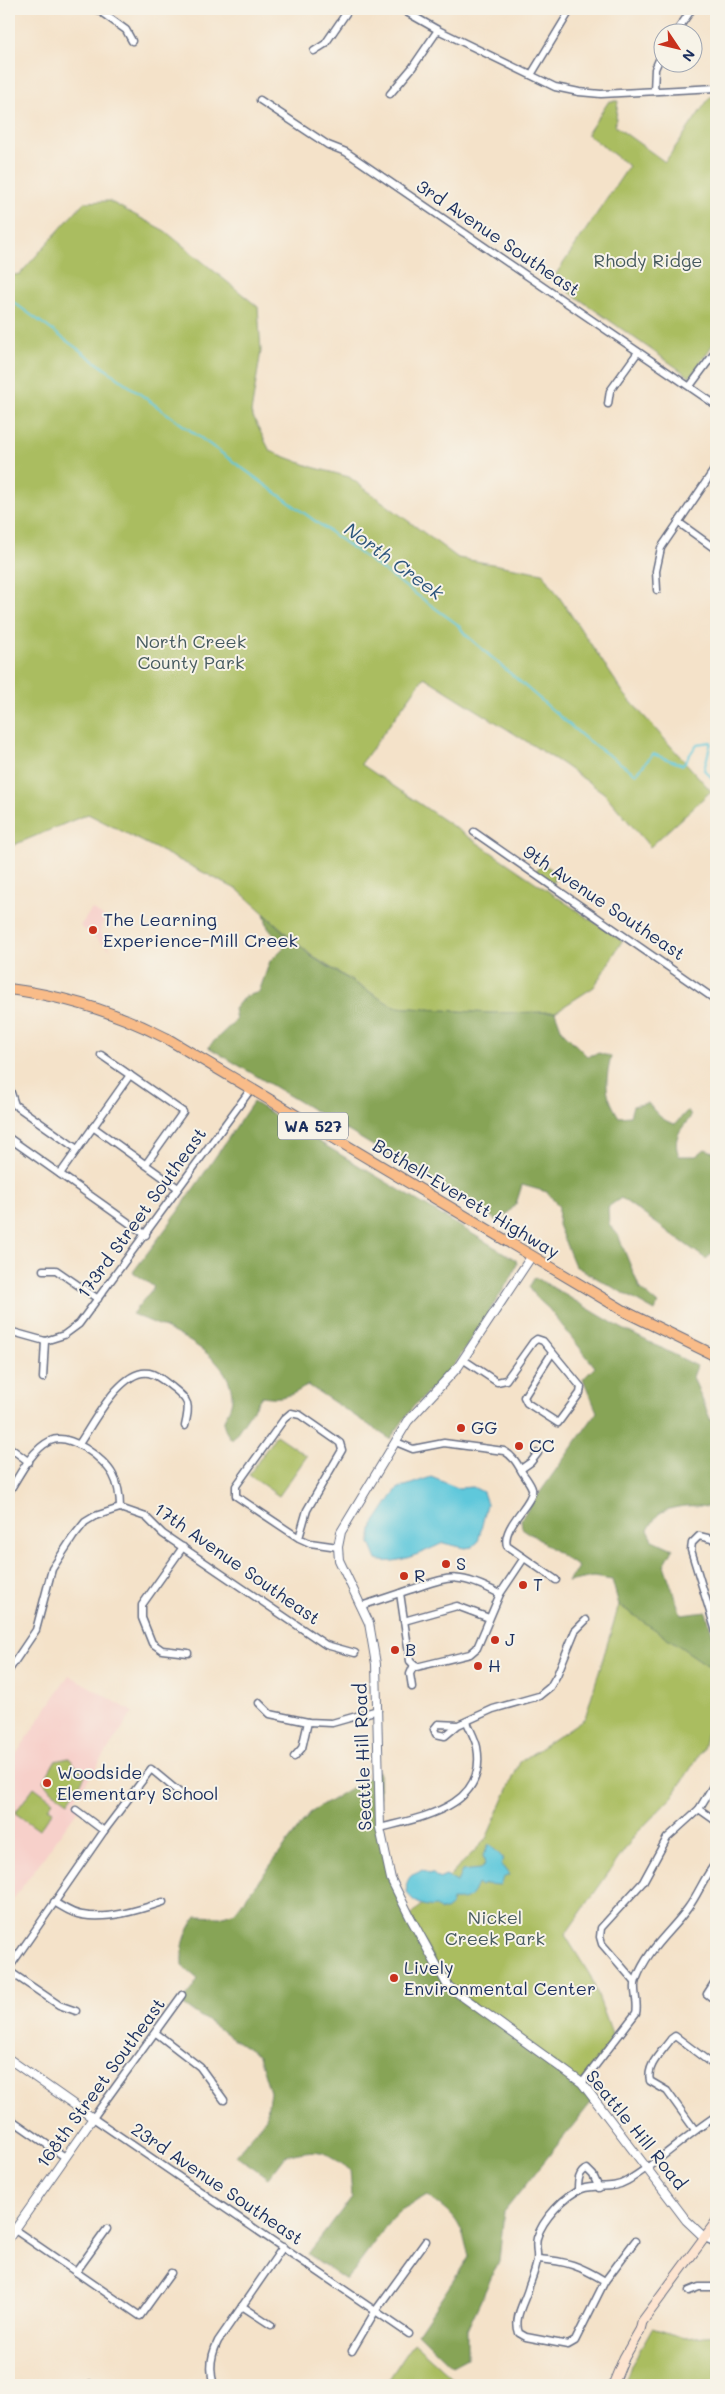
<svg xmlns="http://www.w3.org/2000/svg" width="725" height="2394" viewBox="0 0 725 2394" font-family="Mali,sans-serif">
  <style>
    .built { fill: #f7d0ca }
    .green { fill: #aabd61; stroke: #627660 }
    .forest { fill: #87a457; stroke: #516a5a }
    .water { fill: #5fc8db; stroke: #3d7c9c }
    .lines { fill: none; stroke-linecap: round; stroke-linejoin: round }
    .stream { stroke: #5fc8db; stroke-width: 2 }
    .minor-casing { stroke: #676e83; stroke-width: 9 }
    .tertiary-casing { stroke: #676e83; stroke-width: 10 }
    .secondary-casing { stroke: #676e83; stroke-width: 11 }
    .primary-casing { stroke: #676e83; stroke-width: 12 }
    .minor { stroke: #fff; stroke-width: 6 }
    .tertiary { stroke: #fff; stroke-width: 8 }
    .secondary { stroke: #fde4d0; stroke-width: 9 }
    .primary { stroke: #f9bc89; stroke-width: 10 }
    .poi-dot { fill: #c8321e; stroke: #f7f3e8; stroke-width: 2 }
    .labels { text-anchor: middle; stroke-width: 4; stroke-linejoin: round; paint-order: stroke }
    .shield { fill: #f7f3e8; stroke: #5d6a87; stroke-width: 1 }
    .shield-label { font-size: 16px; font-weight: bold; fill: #1b2f5e }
    .street-label { font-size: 18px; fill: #1b2f5e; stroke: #f7f3e8 }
    .park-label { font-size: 18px; fill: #465a5f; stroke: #f7f3e8 }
    .poi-label { font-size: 18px; fill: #1b2f5e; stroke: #f7f3e8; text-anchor: start }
    .water-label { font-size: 19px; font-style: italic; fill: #2c557d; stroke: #f7f3e8 }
  </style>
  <rect width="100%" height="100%" fill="#f7f3e8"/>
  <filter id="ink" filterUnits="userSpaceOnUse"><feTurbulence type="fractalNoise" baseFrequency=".02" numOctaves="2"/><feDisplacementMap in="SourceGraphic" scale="10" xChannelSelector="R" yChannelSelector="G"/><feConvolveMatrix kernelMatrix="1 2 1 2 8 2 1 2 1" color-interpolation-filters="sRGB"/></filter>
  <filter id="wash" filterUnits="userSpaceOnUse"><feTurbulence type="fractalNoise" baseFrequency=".0096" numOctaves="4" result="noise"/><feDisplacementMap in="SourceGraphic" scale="20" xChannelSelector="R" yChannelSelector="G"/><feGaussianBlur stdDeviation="1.12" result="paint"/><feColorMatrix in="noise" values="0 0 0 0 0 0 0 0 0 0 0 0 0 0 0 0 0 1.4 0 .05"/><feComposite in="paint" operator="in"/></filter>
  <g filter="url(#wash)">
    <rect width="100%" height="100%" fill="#f4e2c9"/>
    <!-- built -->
    <g class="built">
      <polygon points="92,909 106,918 101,926 101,933 111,950 80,926"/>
      <polygon points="69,1675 133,1712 73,1802 80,1807 9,1905 9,1765"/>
    </g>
    <!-- green -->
    <g class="green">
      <polygon points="710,97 716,97 716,340 690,377 552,280 629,166 587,134 609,101 618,101 615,126 665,162"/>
      <polygon points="109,201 165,231 258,307 261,351 251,413 270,451 312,467 349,477 458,558 543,573 625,695 711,791 650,847 604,793 561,763 424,677 361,764 622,941 594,987 555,1012 489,1013 394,1007 312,956 238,890 88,814 9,847 9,276 20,274 84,202"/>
      <path d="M542 866C554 866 556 875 553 885L536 873 537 869Z"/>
      <polygon points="276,1435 307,1456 279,1496 249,1475"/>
      <polygon points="619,1605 716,1671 716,1697 703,1749 673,1796 635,1835 565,1935 591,1977 615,2042 582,2083 448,1986 410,1917 486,1839 520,1762 585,1718"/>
      <polygon points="69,1758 85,1776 68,1802 52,1791 44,1781 55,1761"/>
      <polygon points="34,1787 53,1801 48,1808 53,1811 39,1830 15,1813"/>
      <polygon points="652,2328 686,2338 716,2335 716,2385 624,2385 631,2366"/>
      <polygon points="413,2343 460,2385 385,2385"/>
    </g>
    <!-- forest -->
    <g class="forest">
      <path d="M264 914 312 957 394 1007 489 1013 555 1012 562 1031 587 1056 599 1053 611 1057C605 1083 604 1093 619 1117L630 1116 633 1106 648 1103C656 1113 662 1121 675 1124L688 1110 691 1117C680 1130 672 1138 679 1156H696L705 1149 716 1153V1250L706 1259 621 1198 608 1207 609 1224 618 1235 640 1289 658 1304 655 1311 575 1266 558 1225 559 1207 547 1192 522 1185 516 1204 500 1222 208 1047 236 1020 234 1009 244 997 259 992 270 961 284 947 268 928Z"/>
      <path d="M253 1102 516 1260 517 1264 512 1276 457 1361 446 1375 413 1407 390 1439 308 1385C290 1397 283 1399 262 1396L232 1440C213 1418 233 1416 232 1395 230 1353 164 1327 132 1314L154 1287 133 1272 170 1223Z"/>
      <path d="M535 1277 621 1328 697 1366 693 1377 711 1421 716 1424 712 1460 716 1461V1510C701 1503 674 1505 660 1513 655 1517 651 1525 648 1530L653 1540 673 1549 664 1565 681 1615 706 1612 716 1646V1671L619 1605 612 1580 593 1577 568 1582 578 1567 522 1528 521 1519 597 1412 583 1379 595 1367 549 1309 538 1299 529 1287Z"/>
      <path d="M379 1771 380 1828 391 1879 448 1986 582 2083 594 2099 504 2212 499 2261 467 2330V2358L452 2366 418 2333 469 2257C460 2220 457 2218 427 2195L396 2213 346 2280 308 2254 352 2197 350 2170C323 2149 319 2148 285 2156L268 2178 236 2155 266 2118 270 2092 259 2056 182 2004 198 1979 182 1966C181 1946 185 1932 197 1916L220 1917 235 1912 310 1813Z"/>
    </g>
    <!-- water -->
    <g class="water">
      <path d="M431 1477 458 1488 473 1487 483 1492 487 1504 478 1542 472 1547 465 1548 443 1543C426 1551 396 1566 377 1560L370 1543 373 1525 397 1489Z"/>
      <path d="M489 1844 503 1858 501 1864 509 1875 503 1878 500 1885 485 1884 480 1886 477 1884C471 1898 468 1901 452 1900L451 1906 446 1910H441L436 1906C422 1909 397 1895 410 1877 412 1874 417 1874 422 1870L429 1874 432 1873 439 1879 446 1876 457 1882 462 1871 480 1869 485 1865 483 1855Z"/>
    </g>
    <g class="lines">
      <!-- stream -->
      <polyline class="stream" points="9,299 457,624 466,635 587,740 636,774 653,754 683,765 697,744 711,742 704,770 716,782"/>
    </g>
  </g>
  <g filter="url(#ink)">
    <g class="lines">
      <!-- minor casing -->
      <g class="minor-casing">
        <g id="minor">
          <polyline points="97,9 126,30 132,41"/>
          <polyline points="401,9 438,30 555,87 579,92 601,94 716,88"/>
          <polyline points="676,32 692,9"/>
          <polyline points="314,51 325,44 349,9"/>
          <polyline points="531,75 571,9"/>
          <polyline points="654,91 655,69 662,53"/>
          <polyline points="390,94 412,68 438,30"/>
          <polyline points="260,100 328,145 346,152 716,405"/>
          <polyline points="690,386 716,351"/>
          <polyline points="608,404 610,391 638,352"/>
          <polyline points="678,522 714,548"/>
          <polyline points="657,590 656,571 661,548 716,467"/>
          <polyline points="474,832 716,1000"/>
          <polyline points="101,1055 183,1112 146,1164"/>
          <polyline points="9,1087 15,1105 77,1149"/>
          <polyline points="93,1127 178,1188"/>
          <polyline points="9,1138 146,1235"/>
          <polyline points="60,1174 130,1075"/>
          <polyline points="43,1270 56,1270 98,1299"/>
          <polyline points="9,1331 45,1341"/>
          <polyline points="45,1341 64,1335 79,1324 251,1089"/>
          <polyline points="464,1360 497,1382 506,1380 533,1342 537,1339 543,1341 581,1387 580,1393 558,1423 527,1403 524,1397 552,1353"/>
          <polyline points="43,1378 45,1341"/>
          <path d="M396 1442 413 1449 444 1443 504 1451C513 1456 517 1463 522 1472 525 1477 531 1484 532 1489 535 1502 501 1526 507 1546L556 1580"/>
          <path d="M79 1444C93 1424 121 1368 149 1373 158 1375 165 1382 172 1387 190 1401 190 1404 185 1426"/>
          <polyline points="9,1447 29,1462"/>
          <polyline points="521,1469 531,1462 538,1453"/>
          <path d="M9 1492C19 1476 31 1450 50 1441 69 1432 104 1458 113 1475 119 1486 120 1497 120 1508L146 1517 163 1534 326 1645 355 1653"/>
          <polyline points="299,1538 307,1510 342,1450 340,1443 336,1440 300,1415 291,1413 284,1419 236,1486 236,1496 299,1538 310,1543 338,1547"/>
          <polyline points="716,1540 699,1536 692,1543 691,1550 716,1632"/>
          <polyline points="183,1547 142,1605 142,1618 152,1643 162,1650 188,1653"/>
          <path d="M400 1593C448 1578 453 1569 500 1594"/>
          <polyline points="361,1606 400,1593 410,1661 416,1667 470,1654 477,1648 500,1594 524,1558"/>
          <polyline points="404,1621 457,1606 489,1618"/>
          <polyline points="9,1670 36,1630 52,1569 73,1537 85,1522 95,1516 120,1508"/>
          <polyline points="412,1687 410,1674 414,1665"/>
          <polyline points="259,1703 270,1714 308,1722 332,1723 378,1710"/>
          <polyline points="458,1725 445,1736 436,1734 434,1729 438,1724 458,1725 493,1709 539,1696 550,1687 557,1675 575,1631 586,1620"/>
          <polyline points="294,1757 302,1748 308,1722"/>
          <polyline points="699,1809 716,1821"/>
          <polyline points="76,1810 104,1831"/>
          <path d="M380 1828C422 1817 488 1807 477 1747 475 1738 470 1730 467 1722"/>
          <path d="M54 1902C63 1907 72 1914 82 1915 108 1920 139 1910 163 1902"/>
          <polyline points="9,1968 104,1831 151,1769 180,1793"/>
          <polyline points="9,1971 59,2005 76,2011"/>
          <polyline points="716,1980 707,1994 716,2001"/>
          <polyline points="635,1982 602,1944 600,1937 601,1928 643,1882 667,1838 699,1809 716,1781"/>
          <polyline points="182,1995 93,2118 409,2334"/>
          <polyline points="156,2033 200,2067 224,2100"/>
          <path d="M582 2083 636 2013C639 2002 632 1990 636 1980 648 1948 670 1933 688 1908 699 1893 704 1877 716 1863"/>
          <polyline points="9,2118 65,2157"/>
          <path d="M695 2130 667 2091 650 2081C646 2065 662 2052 671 2039L675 2036 716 2067"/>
          <path d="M578 2191C578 2182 578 2172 587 2169L593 2175 599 2188"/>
          <polyline points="15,2230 140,2316 171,2273"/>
          <polyline points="705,2238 716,2243"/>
          <path d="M635 2241 605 2281 575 2341 568 2345 526 2337 519 2333C513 2317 525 2302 529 2286 532 2278 536 2269 537 2260 538 2253 535 2246 537 2238 542 2220 565 2195 582 2189 597 2184 612 2190 627 2181 659 2162 685 2136 716 2116"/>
          <path d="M538 2259C567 2261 580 2266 605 2281"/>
          <polyline points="76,2272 107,2229"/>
          <polyline points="689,2291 699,2287 716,2287"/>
          <polyline points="242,2306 271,2325"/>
          <polyline points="352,2351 376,2310 426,2241"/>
          <polyline points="90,2385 90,2384"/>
          <path d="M214 2385C209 2370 211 2355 218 2341L283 2247"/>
        </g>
      </g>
      <!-- tertiary casing -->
      <g class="tertiary-casing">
        <g id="tertiary">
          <polyline points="531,1257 458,1367 408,1421 341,1532 338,1547 339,1560 369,1623 376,1664 380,1828 391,1879 410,1917 448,1986 582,2083 686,2220 705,2238"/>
          <polyline points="9,2059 93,2118 9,2238"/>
        </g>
      </g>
      <!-- secondary casing -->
      <g class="secondary-casing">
        <polyline id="secondary" points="613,2385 624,2358 640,2330 642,2322 716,2222"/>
      </g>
      <!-- primary casing -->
      <g class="primary-casing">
        <path id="primary" d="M9 989C64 996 116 1012 166 1038L626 1312 716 1356"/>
      </g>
      <!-- minor -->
      <use href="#minor" class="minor"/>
      <!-- tertiary -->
      <use href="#tertiary" class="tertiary"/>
      <!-- secondary -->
      <use href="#secondary" class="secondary"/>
      <!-- primary -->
      <use href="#primary" class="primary"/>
    </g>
  </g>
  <!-- markers -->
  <g class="poi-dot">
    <circle cx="93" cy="930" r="5"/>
    <circle cx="461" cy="1428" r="5"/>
    <circle cx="519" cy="1446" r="5"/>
    <circle cx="446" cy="1564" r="5"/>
    <circle cx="404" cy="1576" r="5"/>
    <circle cx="523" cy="1585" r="5"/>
    <circle cx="495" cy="1640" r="5"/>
    <circle cx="395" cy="1650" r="5"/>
    <circle cx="478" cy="1666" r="5"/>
    <circle cx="47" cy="1783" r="5"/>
    <circle cx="394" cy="1978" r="5"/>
  </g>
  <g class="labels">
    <!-- shield labels -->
    <rect class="shield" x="278" y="1112.5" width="70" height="27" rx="4"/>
    <g class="shield-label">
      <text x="313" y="1132">WA 527</text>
    </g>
    <!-- street labels -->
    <g class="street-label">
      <text transform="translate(498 238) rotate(34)" y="6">3rd Avenue Southeast</text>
      <text transform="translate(604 903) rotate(34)" y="6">9th Avenue Southeast</text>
      <text transform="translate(466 1199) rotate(31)" y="6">Bothell-Everett Highway</text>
      <text transform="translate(142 1213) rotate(-54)" y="6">173rd Street Southeast</text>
      <text transform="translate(237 1564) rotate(35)" y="6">17th Avenue Southeast</text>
      <text transform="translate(363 1757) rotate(-92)" y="6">Seattle Hill Road</text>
      <text transform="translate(101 2083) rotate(-54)" y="6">168th Street Southeast</text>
      <text transform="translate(636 2130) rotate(51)" y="6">Seattle Hill Road</text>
      <text transform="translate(217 2184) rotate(34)" y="6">23rd Avenue Southeast</text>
    </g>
    <!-- park labels -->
    <g class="park-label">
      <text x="648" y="267">Rhody Ridge</text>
      <text x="191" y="648">North Creek<tspan x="191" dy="21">County Park</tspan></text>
      <text x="495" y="1924">Nickel<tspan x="495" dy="21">Creek Park</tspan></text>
    </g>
    <!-- poi labels -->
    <g class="poi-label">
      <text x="103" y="926">The Learning<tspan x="103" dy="21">Experience-Mill Creek</tspan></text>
      <text x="471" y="1434">GG</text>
      <text x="529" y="1452">CC</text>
      <text x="456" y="1570">S</text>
      <text x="414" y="1582">R</text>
      <text x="533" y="1591">T</text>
      <text x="505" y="1646">J</text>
      <text x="405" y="1656">B</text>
      <text x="488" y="1672">H</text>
      <text x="57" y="1779">Woodside<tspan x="57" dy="21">Elementary School</tspan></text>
      <text x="404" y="1974">Lively<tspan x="404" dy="21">Environmental Center</tspan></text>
    </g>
    <!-- water labels -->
    <g class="water-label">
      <text transform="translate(394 561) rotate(36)" y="7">North Creek</text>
    </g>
  </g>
  <!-- margin -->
  <rect width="725" height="2394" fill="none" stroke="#f7f3e8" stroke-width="30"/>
  <!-- north arrow -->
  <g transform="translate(678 48) rotate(125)"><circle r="24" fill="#f7f3e8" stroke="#9fa5b1"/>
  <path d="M0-4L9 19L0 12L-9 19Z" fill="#c8321e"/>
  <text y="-8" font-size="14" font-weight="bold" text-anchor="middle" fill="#1b2f5e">N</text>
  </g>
</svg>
